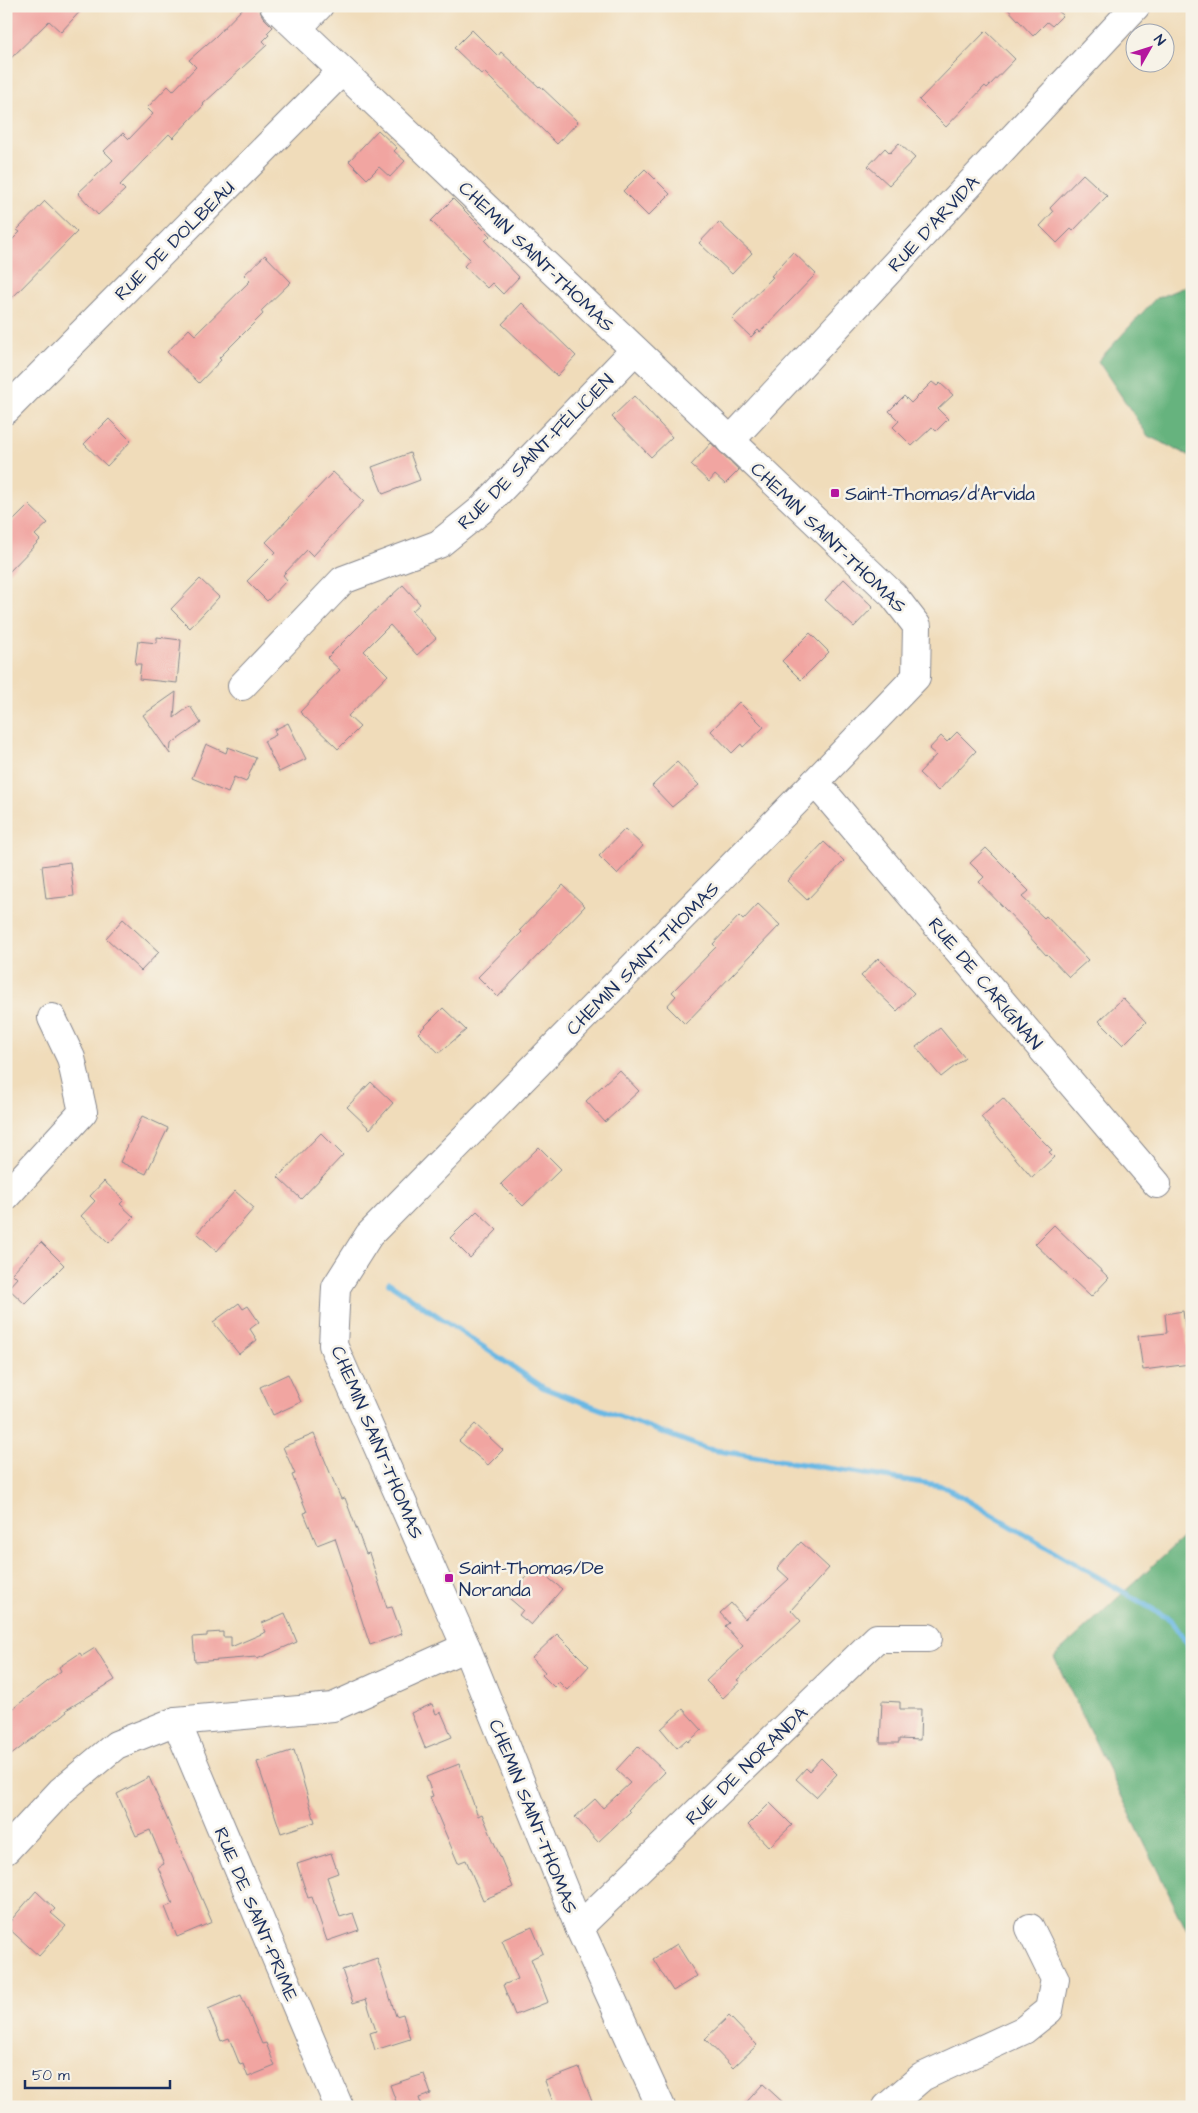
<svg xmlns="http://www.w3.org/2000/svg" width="1198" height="2113" viewBox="0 0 1198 2113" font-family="'Architects Daughter',sans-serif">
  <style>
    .forest { fill: #66b37e; stroke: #40716e }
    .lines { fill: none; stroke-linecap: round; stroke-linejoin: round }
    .stream { stroke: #69b8e4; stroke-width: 5.5 }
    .building { fill: #f1a5a1 }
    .minor-casing { stroke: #86868c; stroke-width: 30 }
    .minor { stroke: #fff; stroke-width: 28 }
    .poi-dot { fill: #b5179e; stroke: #f7f3e8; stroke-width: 2 }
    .labels { text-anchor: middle; stroke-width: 5; stroke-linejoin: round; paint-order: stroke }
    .street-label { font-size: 19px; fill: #1b2f5e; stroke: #f7f3e8 }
    .poi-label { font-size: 19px; fill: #1b2f5e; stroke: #f7f3e8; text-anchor: start }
  </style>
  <rect width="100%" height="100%" fill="#f7f3e8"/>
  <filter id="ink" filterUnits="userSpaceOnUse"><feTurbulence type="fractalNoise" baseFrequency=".02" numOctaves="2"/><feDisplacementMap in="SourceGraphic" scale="10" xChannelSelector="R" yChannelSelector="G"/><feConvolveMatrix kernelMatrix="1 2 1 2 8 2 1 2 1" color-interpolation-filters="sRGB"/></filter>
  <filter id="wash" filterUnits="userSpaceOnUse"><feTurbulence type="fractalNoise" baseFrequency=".0096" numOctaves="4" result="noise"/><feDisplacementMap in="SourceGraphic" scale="20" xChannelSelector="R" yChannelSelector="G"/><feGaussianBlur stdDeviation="1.12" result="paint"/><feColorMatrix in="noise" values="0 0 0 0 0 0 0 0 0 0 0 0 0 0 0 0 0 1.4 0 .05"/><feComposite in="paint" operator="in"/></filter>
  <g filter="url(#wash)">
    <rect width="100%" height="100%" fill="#f0dcba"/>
    <!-- forest -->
    <g class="forest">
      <polygon points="1192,284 1192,457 1148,436 1098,361 1155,299"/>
      <polygon points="1192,1529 1192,1936 1186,1929 1054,1657"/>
    </g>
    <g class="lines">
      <!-- stream -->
      <polyline class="stream" points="389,1283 544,1388 707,1449 943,1486 1171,1620 1192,1651"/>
    </g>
    <g id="blocks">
      <!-- building -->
      <g class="building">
        <polygon points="14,6 85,6 61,32 49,21 6,63 6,14"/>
        <polygon points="245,6 257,6 263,17 273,27 267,33 269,35 263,41 267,45 203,104 204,105 173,138 169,134 120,185 125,190 98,215 78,193 113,160 104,151 123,133 129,139 153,114 147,108 168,86 173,91 196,67 189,60 215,37"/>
        <polygon points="1005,6 1063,6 1058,11 1063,15 1052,26 1047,22 1033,36"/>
        <polygon points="472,30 498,56 501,52 539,87 540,86 578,122 557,144 484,72 482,75 454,48"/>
        <polygon points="986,31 1015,59 987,88 985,86 946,127 919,100"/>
        <polygon points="378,130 397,148 394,151 405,161 390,177 379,167 367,179 349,161"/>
        <polygon points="899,143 915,158 889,185 868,166 885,148 890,153"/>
        <polygon points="645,169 670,194 648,216 623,191"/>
        <polygon points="1083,174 1107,196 1073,231 1071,229 1057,243 1040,226 1053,212 1050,208"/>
        <polygon points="453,199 490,236 485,241 519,277 503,294 492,283 487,288 464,266 470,259 431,221"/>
        <polygon points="45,201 77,232 6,304 6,246 20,232 17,230"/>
        <polygon points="719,222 752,253 732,274 699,243"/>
        <polygon points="793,252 816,274 760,332 758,330 751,337 732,319 773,277 771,276"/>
        <polygon points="265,255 291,282 261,311 263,314 219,358 221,360 199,383 167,352 189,329 195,335 250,281 244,275"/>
        <polygon points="522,303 576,356 557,376 502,324"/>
        <polygon points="932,382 937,386 940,383 953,395 938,409 948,419 936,431 932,427 912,446 893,427 899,421 889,411 904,396 911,403"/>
        <polygon points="634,396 672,437 651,457 612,417"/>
        <polygon points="109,419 131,441 107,466 84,444"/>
        <polygon points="711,443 739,470 725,484 715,475 709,482 691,465"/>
        <polygon points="410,453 420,480 383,494 372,467"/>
        <polygon points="333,472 364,501 313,556 307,550 283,575 287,580 267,601 247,581 276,552 266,542"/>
        <polygon points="29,505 48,523 35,535 40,540 6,575 6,528"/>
        <polygon points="200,579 219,597 190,628 171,609"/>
        <polygon points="844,579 873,607 854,627 825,600"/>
        <polygon points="403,585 420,604 412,611 436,638 417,655 390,625 364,651 388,675 348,716 360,727 338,749 300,712 340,670 327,658 367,618"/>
        <polygon points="810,633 829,652 801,680 782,661"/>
        <polygon points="157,637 181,640 177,683 139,679 141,664 135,664 138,641 157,643"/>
        <polygon points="176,692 174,718 190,706 201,723 171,744 170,754 143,715"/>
        <polygon points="739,702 764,727 743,747 741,744 732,753 711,731"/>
        <polygon points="288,723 306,759 279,772 264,741 276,735 274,730"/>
        <polygon points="957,732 976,751 938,791 919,773 936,755 929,749 941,736 947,742"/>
        <polygon points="206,744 226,753 228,747 256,758 246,782 234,777 228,793 192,778"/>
        <polygon points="677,762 699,785 672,807 652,786"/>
        <polygon points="625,829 643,846 617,874 599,856"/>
        <polygon points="824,842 844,861 807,900 787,881"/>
        <polygon points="986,848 1029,891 1022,897 1044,918 1046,916 1088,960 1069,977 1047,954 1046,955 1027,934 1028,933 979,882 984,877 970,863"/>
        <polygon points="70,862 74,896 46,899 42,866"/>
        <polygon points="563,885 585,906 498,997 478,977 522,932 520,930"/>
        <polygon points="758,904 780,925 685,1024 667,1006 676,996 672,992 716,947 713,944 739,916 743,920"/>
        <polygon points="123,919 159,952 141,971 106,938"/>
        <polygon points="878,958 914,993 897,1011 861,976"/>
        <polygon points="1123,998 1146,1022 1123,1045 1099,1021"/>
        <polygon points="443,1008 466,1030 439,1053 418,1033"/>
        <polygon points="940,1028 965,1058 941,1077 916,1047"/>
        <polygon points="619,1070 639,1091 605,1122 586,1101"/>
        <polygon points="371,1082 393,1103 370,1129 347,1107"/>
        <polygon points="1003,1098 1024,1122 1052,1150 1049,1152 1054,1157 1032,1178 981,1117"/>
        <polygon points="142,1116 168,1128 146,1174 120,1162"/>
        <polygon points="321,1133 343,1155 301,1199 278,1177"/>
        <polygon points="539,1147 561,1169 523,1206 501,1184"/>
        <polygon points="104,1181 124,1200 120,1204 134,1217 109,1243 81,1216 95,1201 90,1196"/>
        <polygon points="235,1191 254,1208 217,1251 197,1233"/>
        <polygon points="477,1211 497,1230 470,1258 450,1238"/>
        <polygon points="1054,1225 1109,1278 1091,1297 1035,1244"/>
        <polygon points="41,1242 64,1265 25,1304 8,1288 17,1278 12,1273"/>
        <polygon points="239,1303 243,1309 248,1306 259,1322 250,1329 257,1340 239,1354 213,1322"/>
        <polygon points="1183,1311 1190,1364 1143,1370 1138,1336 1167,1333 1165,1314"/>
        <polygon points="288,1374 301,1402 273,1415 260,1387"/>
        <polygon points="475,1424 503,1450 488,1465 459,1441"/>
        <polygon points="314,1434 341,1499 345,1498 366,1554 369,1553 387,1608 392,1607 402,1634 370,1645 335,1538 317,1545 304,1513 307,1512 292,1475 295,1474 283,1447"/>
        <polygon points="801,1542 829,1568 791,1610 801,1621 737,1680 740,1682 723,1698 706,1681 743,1646 725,1626 729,1623 720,1613 731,1603 745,1619 789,1579 777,1568"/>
        <polygon points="535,1567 562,1589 531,1625 519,1615 523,1610 509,1598"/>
        <polygon points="285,1613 297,1642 257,1659 256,1657 195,1662 193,1637 207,1636 207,1633 223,1632 223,1637 231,1637 231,1647 266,1632 262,1623"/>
        <polygon points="557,1634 589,1666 567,1690 559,1682 554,1687 542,1675 545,1672 532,1658"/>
        <polygon points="95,1648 115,1680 66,1710 67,1712 6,1759 6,1714 61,1671 59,1667 80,1653 82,1656"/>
        <polygon points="882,1701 900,1702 900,1709 921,1709 920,1740 899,1739 899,1743 880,1743"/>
        <polygon points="432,1704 436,1714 441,1712 452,1737 425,1748 411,1713"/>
        <polygon points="683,1709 702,1730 688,1742 686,1740 677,1748 661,1729"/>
        <polygon points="638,1746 665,1772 628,1810 630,1812 598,1842 575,1817 595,1799 603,1808 630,1783 616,1770"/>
        <polygon points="294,1750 315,1822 281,1833 257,1762"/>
        <polygon points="821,1758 837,1774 816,1797 796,1779 806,1768 809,1771"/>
        <polygon points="459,1764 478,1816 482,1814 513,1887 483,1900 466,1860 458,1863 430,1797 433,1796 426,1777"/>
        <polygon points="149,1777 212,1922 177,1937 165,1907 173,1904 158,1867 164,1864 150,1830 136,1836 117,1794"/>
        <polygon points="770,1803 792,1825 769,1847 748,1825"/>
        <polygon points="331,1853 338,1873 327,1877 340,1917 353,1913 359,1930 327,1941 312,1897 308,1898 297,1864"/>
        <polygon points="36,1891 55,1909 51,1913 66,1926 39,1956 6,1926"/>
        <polygon points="532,1927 543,1953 531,1959 548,2002 515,2015 503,1985 518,1979 502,1940"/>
        <polygon points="677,1944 697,1976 673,1991 653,1959"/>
        <polygon points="377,1958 396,2016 403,2014 410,2039 375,2050 370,2033 376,2031 366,1999 353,2003 342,1970"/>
        <polygon points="241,1995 262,2044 266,2043 275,2066 248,2077 243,2064 240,2065 229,2038 221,2041 208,2009"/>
        <polygon points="729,2016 757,2045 733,2068 705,2039"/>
        <polygon points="579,2068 594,2107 555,2107 545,2081"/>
        <polygon points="424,2074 431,2094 419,2098 422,2107 398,2107 390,2085"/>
        <polygon points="763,2084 788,2107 742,2107"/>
      </g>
    </g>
  </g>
  <g filter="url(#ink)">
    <use href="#blocks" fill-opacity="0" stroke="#86868c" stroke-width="1"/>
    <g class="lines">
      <!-- minor casing -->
      <g class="minor-casing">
        <g id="minor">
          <polyline points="274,6 893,595 917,626 916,677 815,782 369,1235 336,1287 333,1345 466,1647 579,1927 661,2107"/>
          <polyline points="298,28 319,6"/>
          <polyline points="6,410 342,71"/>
          <polyline points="730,441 1136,6"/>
          <polyline points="242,686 343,580 439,544 481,510 635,350"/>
          <polyline points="815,782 1157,1184"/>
          <polyline points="6,1196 83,1112 71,1058 52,1018"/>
          <polyline points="176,1721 339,2107"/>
          <polyline points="6,1850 61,1791 116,1745 176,1721 333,1707 466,1647"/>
          <polyline points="579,1927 877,1638 928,1638"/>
          <polyline points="887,2107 922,2077 1024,2030 1049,2010 1055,1979 1030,1928"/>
        </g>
      </g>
      <!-- minor -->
      <use href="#minor" class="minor"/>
    </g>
  </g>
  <!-- markers -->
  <g class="poi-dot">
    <rect x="830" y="488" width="10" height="10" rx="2.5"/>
    <rect x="444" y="1573" width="10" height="10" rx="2.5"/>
  </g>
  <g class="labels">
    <!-- street labels -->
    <g class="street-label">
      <text transform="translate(933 223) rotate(-47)" y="7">RUE D'ARVIDA</text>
      <text transform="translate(174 240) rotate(-45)" y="7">RUE DE DOLBEAU</text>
      <text transform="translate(537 256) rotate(44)" y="7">CHEMIN SAINT-THOMAS</text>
      <text transform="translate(535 451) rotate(-45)" y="7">RUE DE SAINT-FÉLICIEN</text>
      <text transform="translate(829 537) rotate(44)" y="7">CHEMIN SAINT-THOMAS</text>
      <text transform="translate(642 958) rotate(-45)" y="7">CHEMIN SAINT-THOMAS</text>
      <text transform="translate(986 983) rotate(50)" y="7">RUE DE CARIGNAN</text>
      <text transform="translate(378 1442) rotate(67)" y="7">CHEMIN SAINT-THOMAS</text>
      <text transform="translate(746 1765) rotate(-44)" y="7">RUE DE NORANDA</text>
      <text transform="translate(534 1816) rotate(68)" y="7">CHEMIN SAINT-THOMAS</text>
      <text transform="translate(257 1914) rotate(67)" y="7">RUE DE SAINT-PRIME</text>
    </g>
    <!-- poi labels -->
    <g class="poi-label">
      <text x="845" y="500">Saint-Thomas/d'Arvida</text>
      <text x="459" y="1574">Saint-Thomas/De<tspan x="459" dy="22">Noranda</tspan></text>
    </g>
  </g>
  <!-- margin -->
  <rect width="1198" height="2113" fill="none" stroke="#f7f3e8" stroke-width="25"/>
  <!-- north arrow -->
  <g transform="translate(1150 48) rotate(51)"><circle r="24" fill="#f7f3e8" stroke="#9fa5b1"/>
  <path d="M0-4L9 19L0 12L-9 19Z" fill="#b5179e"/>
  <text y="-8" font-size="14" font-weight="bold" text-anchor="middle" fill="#1b2f5e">N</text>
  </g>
  <!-- scale -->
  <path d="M25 2080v8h145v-8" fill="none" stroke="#1b2f5e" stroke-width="2.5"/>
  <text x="32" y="2080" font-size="15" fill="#1b2f5e" stroke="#f7f3e8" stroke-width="4" paint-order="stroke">50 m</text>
</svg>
